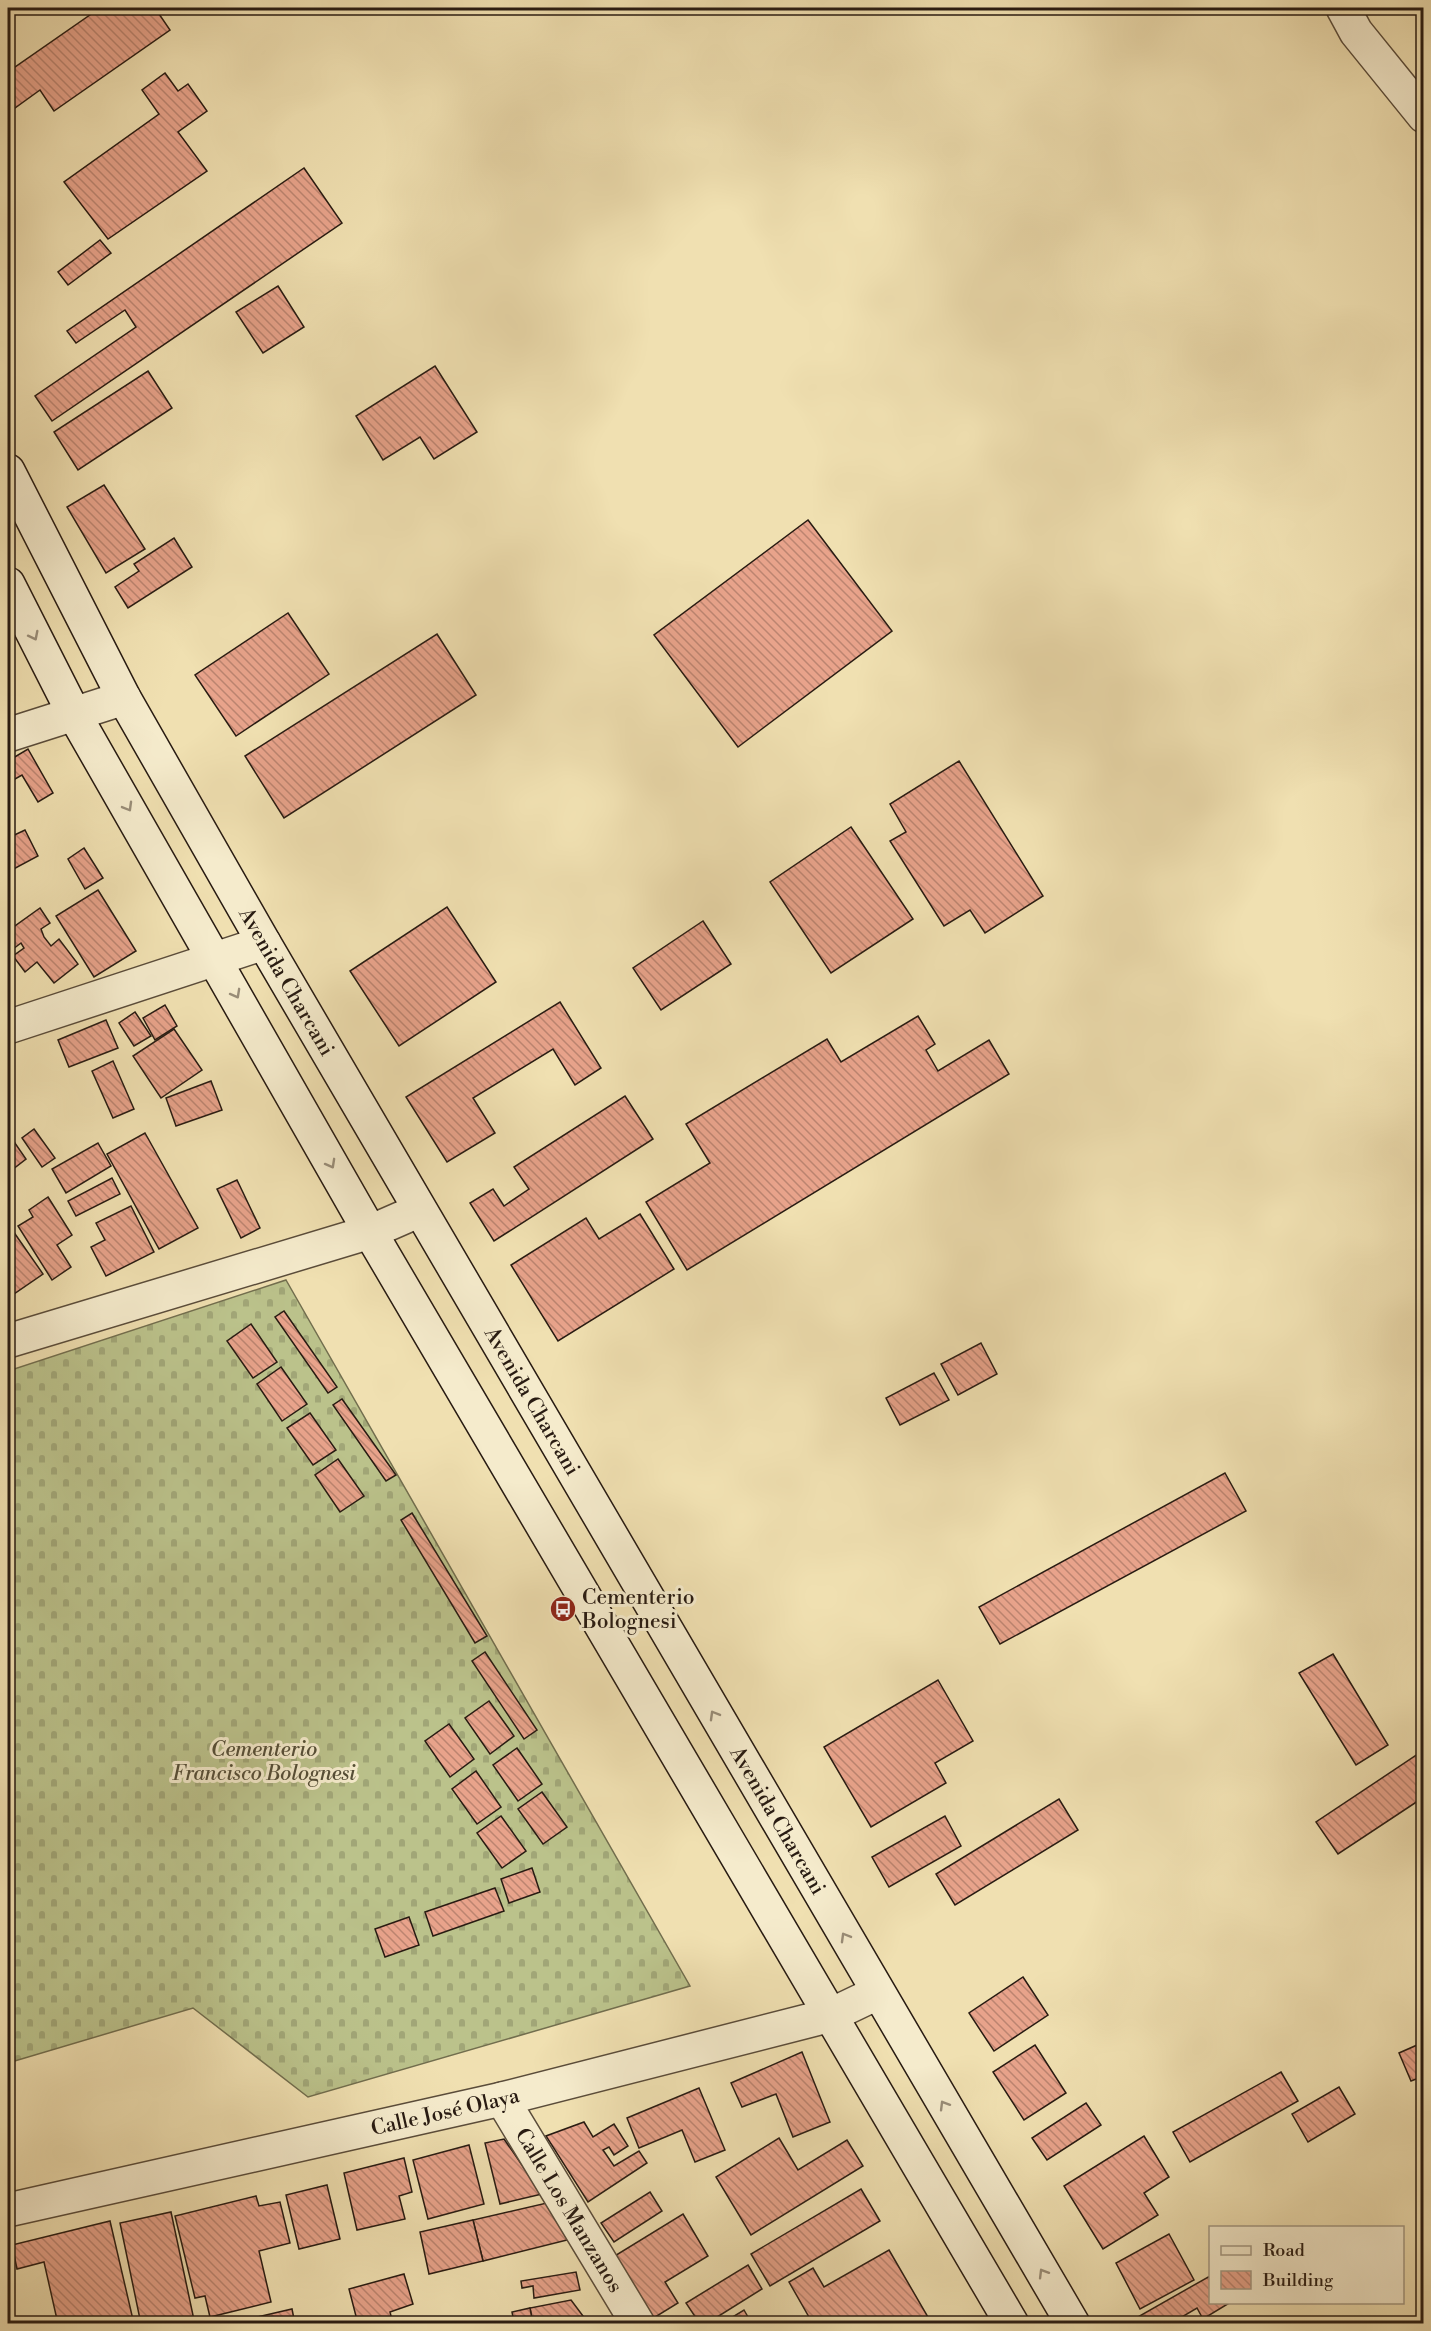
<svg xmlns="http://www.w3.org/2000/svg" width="1431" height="2331" viewBox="0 0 1431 2331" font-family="'Libre Bodoni',serif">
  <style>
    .cemetery { fill: url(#cemetery-stones); stroke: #726e4e; stroke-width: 1.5 }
    .building { fill: url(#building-back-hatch); stroke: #281b12; stroke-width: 1.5 }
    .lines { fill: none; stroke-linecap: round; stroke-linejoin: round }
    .street-casing { stroke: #5a4c3a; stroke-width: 36 }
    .secondary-casing { stroke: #281b12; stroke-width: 36 }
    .street { stroke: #f5ebcc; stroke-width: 33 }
    .secondary { stroke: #f5ebcc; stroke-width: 33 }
    .oneway { stroke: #998d78 }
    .labels { text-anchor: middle; stroke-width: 6; stroke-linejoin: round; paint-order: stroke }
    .street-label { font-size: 21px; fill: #281b12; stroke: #f5ebcc }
    .poi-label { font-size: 21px; fill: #281b12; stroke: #f5ebcc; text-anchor: start }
    .park-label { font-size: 21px; font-style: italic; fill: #544d36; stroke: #f5ebcc }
  </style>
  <defs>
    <pattern id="cemetery-stones" width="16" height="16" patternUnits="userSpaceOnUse" patternTransform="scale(1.5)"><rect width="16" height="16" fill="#bbc28b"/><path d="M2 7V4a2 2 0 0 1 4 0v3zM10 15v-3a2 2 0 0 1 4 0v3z" fill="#a1a677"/></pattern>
    <pattern id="building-back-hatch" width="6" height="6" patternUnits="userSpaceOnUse" patternTransform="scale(1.5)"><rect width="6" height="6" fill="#e8a38b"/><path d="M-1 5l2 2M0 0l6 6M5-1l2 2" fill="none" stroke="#bc8470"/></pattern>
  </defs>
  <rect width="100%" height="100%" fill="#f0e0b1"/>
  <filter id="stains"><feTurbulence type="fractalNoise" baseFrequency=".00333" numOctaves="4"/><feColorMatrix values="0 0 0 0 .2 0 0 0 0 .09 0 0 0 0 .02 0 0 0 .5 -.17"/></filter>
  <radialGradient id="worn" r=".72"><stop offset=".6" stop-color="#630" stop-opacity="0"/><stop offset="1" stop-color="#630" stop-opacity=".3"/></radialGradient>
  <!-- cemetery -->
  <polygon class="cemetery" points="286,1280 690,1986 308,2097 193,2008 8,2063 8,1371"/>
  <!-- building -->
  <g class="building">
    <polygon points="100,8 155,8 170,30 54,111 40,90 8,113 8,72"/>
    <polygon points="165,73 178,91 188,84 207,111 178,132 207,171 108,239 64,182 159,114 142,90"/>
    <polygon points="304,168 342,223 52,421 35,396 136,327 125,310 76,343 67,331"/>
    <polygon points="100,240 111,253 68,285 58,272"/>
    <polygon points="278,286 304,327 263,353 236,312"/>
    <polygon points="435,366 477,432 434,459 420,437 383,460 356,416"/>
    <polygon points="148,371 172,408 78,470 54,432"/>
    <polygon points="104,485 145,549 106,573 67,507"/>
    <polygon points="808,520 892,631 738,747 654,635"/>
    <polygon points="174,538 192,567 128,608 115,587 139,571 134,564"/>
    <polygon points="288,613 329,674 236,736 195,675"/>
    <polygon points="437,634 476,695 284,818 245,756"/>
    <polygon points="28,749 53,793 38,802 22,775 8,783 8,761"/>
    <polygon points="959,761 1043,896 985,933 970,910 944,926 890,841 906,832 890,804"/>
    <polygon points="851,827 913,919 831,973 770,882"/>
    <polygon points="25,830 38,856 8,872 8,838"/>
    <polygon points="84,848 103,878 85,889 68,859"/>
    <polygon points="98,890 136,951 94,977 56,916"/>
    <polygon points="447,907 496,982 399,1046 350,971"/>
    <polygon points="40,908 50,923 41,929 44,937 51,946 59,939 78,964 54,983 37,962 25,972 13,956 24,948 21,943 13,949 8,942 8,931"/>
    <polygon points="703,921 731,964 661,1010 633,968"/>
    <polygon points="560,1002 601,1068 575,1085 553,1049 473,1098 495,1133 447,1162 406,1097"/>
    <polygon points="165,1005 177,1026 155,1040 143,1018"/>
    <polygon points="135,1012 151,1036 134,1046 119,1023"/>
    <polygon points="918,1016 935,1044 926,1050 938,1071 989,1040 1009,1074 687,1270 646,1202 710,1163 686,1124 827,1039 841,1062"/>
    <polygon points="106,1020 118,1048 69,1067 58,1040"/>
    <polygon points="174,1029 202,1070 161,1098 133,1056"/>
    <polygon points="113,1061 134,1109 113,1118 92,1071"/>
    <polygon points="211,1081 222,1110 176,1126 166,1098"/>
    <polygon points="625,1096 653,1139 494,1241 470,1203 493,1189 504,1206 529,1189 514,1167"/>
    <polygon points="34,1129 55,1158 42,1167 22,1138"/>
    <polygon points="8,1133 26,1159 8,1173"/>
    <polygon points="145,1133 198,1228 159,1249 107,1154"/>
    <polygon points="98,1143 111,1166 66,1193 52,1169"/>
    <polygon points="112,1178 120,1194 76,1216 68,1201"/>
    <polygon points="237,1180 260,1228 241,1238 217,1189"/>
    <polygon points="48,1197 72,1235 57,1245 71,1267 52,1280 18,1226 33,1217 29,1210"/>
    <polygon points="131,1206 154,1252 106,1276 91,1247 105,1240 96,1223"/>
    <polygon points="640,1214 674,1269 558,1341 511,1265 586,1218 599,1239"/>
    <polygon points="13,1231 43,1274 8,1298 8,1235"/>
    <polygon points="284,1311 337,1387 328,1393 275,1317"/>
    <polygon points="251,1324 277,1362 253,1378 227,1341"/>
    <polygon points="981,1343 997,1374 958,1395 941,1364"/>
    <polygon points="281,1367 307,1404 282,1421 257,1384"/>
    <polygon points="934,1373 949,1400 900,1425 886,1398"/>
    <polygon points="342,1399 396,1475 386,1481 333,1405"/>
    <polygon points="310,1413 336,1450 313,1465 287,1428"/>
    <polygon points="338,1459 364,1496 340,1512 315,1475"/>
    <polygon points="1225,1473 1246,1511 1000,1644 979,1607"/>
    <polygon points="412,1513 487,1636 475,1643 401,1520"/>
    <polygon points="485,1652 537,1730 524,1739 472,1661"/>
    <polygon points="1333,1654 1388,1745 1356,1765 1299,1673"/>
    <polygon points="938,1680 973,1741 935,1763 946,1783 871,1827 824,1747"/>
    <polygon points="489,1701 514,1736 490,1754 465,1718"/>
    <polygon points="449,1724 474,1759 450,1777 425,1741"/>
    <polygon points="517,1748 542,1784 518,1801 493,1765"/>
    <polygon points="1424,1750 1424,1797 1338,1854 1316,1822"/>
    <polygon points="476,1771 501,1807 477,1824 452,1789"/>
    <polygon points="542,1792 567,1827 543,1844 518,1809"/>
    <polygon points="1059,1799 1078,1830 955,1905 936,1874"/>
    <polygon points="501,1816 526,1851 502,1868 477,1833"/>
    <polygon points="945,1816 961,1846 889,1887 872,1857"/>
    <polygon points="532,1868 540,1892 509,1903 501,1879"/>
    <polygon points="495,1888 504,1911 433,1936 425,1912"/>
    <polygon points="409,1917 419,1945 385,1957 375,1929"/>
    <polygon points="1023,1977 1048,2015 994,2051 969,2013"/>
    <polygon points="1424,2042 1424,2076 1411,2081 1399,2053"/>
    <polygon points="1035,2045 1066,2093 1024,2120 993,2072"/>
    <polygon points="802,2052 830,2122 793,2137 776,2094 742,2107 731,2083"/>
    <polygon points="1281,2072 1298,2101 1190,2162 1173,2132"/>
    <polygon points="1339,2087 1355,2114 1308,2142 1292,2114"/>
    <polygon points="699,2088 725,2150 695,2162 682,2130 639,2148 627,2118"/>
    <polygon points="1086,2103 1101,2125 1047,2160 1032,2138"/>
    <polygon points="584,2122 593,2137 614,2124 628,2146 614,2155 609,2147 603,2150 614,2166 639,2151 647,2163 588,2202 546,2136"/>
    <polygon points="1144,2136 1169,2177 1144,2193 1158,2215 1103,2249 1064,2186"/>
    <polygon points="779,2138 798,2170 847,2140 863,2166 751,2235 716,2177"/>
    <polygon points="504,2139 542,2194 500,2204 485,2143"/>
    <polygon points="469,2145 484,2204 428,2219 413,2160"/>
    <polygon points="404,2158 412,2192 399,2196 405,2219 357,2230 344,2173"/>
    <polygon points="327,2185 340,2239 299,2249 286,2195"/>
    <polygon points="861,2189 880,2221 770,2286 751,2254"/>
    <polygon points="650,2192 662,2211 614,2242 601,2223"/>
    <polygon points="256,2196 259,2206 280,2202 290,2243 259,2251 271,2302 210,2317 205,2296 195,2298 175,2216"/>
    <polygon points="551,2202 571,2239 483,2261 473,2220"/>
    <polygon points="171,2212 194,2320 178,2324 141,2324 120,2223"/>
    <polygon points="683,2214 708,2256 665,2282 678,2303 652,2319 613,2257"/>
    <polygon points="473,2220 483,2261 429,2274 420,2232"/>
    <polygon points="110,2221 134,2324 58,2324 44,2262 17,2269 12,2245"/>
    <polygon points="1169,2234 1194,2280 1140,2309 1116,2263"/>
    <polygon points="889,2250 932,2324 813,2324 789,2282 813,2268 824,2287"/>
    <polygon points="748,2265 762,2289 706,2324 700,2324 686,2303"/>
    <polygon points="576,2272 580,2290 534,2298 533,2286 522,2288 521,2281"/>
    <polygon points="404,2274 413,2304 390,2312 393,2324 358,2324 349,2289"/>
    <polygon points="1210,2276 1210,2302 1231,2302 1203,2319 1197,2308 1180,2318 1183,2324 1139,2324 1136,2318"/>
    <polygon points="571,2300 589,2324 533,2324 530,2308"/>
    <polygon points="530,2308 533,2324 506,2324 514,2322 512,2312"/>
    <polygon points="292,2309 295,2324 227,2324"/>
    <polygon points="744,2310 752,2324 721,2324"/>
  </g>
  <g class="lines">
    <!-- street casing -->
    <g class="street-casing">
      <g id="street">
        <polyline points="1343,8 1356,32 1424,116"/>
        <polyline points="8,735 124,698"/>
        <polyline points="8,1027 264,943"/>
        <polyline points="8,1341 370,1232 418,1211"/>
        <path id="s1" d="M502 2099 638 2324"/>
        <path id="s2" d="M8 2210 502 2099 831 2015 877 1993"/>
      </g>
    </g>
    <!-- secondary casing -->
    <g class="secondary-casing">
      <g id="secondary">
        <path id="s3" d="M8 471 124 698 264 943 1073 2324"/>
        <polyline points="8,584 74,714 370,1232 1012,2324"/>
      </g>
    </g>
    <!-- street -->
    <use href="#street" class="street"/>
    <!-- secondary -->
    <use href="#secondary" class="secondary"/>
  </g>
  <!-- one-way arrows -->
  <defs><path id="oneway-chevron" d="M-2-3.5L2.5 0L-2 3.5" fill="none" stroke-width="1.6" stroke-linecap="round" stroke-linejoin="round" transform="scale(1.5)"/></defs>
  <g class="oneway">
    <use href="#oneway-chevron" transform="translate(34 636) rotate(63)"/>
    <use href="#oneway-chevron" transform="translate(128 807) rotate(60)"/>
    <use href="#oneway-chevron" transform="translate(236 994) rotate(61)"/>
    <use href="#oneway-chevron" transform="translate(331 1164) rotate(61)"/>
    <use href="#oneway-chevron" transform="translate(714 1715) rotate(-120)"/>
    <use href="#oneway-chevron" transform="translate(845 1937) rotate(-120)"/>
    <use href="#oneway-chevron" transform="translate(944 2105) rotate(-121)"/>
    <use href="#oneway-chevron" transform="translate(1043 2273) rotate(-121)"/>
  </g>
  <!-- icons -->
  <defs>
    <g id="bus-disc" transform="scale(1.35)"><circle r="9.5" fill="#8f2418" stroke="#f5ebcc"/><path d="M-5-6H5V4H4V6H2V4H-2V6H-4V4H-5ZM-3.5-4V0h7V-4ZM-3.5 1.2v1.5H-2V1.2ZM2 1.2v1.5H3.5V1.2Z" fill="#fff"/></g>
  </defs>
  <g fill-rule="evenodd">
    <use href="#bus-disc" x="563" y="1609"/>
  </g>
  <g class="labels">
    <!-- street labels -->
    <g class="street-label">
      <text dy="7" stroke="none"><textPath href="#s3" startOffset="582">Avenida Charcani</textPath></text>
      <text dy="7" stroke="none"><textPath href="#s3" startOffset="1068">Avenida Charcani</textPath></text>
      <text dy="7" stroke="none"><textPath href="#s3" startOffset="1554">Avenida Charcani</textPath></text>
      <text dy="7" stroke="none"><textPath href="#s2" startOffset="448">Calle José Olaya</textPath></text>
      <text dy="7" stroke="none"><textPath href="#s1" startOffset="130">Calle Los Manzanos</textPath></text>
    </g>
    <!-- poi labels -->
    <g class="poi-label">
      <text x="582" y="1604">Cementerio<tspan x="582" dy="24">Bolognesi</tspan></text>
    </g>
    <!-- park labels -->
    <g class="park-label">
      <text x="264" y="1756">Cementerio<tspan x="264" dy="24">Francisco Bolognesi</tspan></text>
    </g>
  </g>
  <!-- margin -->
  <rect width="1431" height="2331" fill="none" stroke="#f0e0b1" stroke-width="30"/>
  <rect x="9" y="9" width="1413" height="2313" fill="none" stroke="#281b12" stroke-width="3"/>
  <rect x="15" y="15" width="1401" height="2301" fill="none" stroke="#281b12" stroke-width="1.5"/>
  <!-- legend -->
  <rect x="1209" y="2226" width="195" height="78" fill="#f5ebcc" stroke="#a39882" stroke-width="1.5"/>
  <rect x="1221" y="2246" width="30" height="9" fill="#f5ebcc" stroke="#a39882" stroke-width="1.5"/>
  <text x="1263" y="2256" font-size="18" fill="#281b12">Road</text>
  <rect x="1221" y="2271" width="30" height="18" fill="url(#building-back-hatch)" stroke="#a39882" stroke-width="1.5"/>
  <text x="1263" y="2286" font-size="18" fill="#281b12">Building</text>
  <rect width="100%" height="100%" filter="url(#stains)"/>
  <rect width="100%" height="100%" fill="url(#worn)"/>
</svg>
